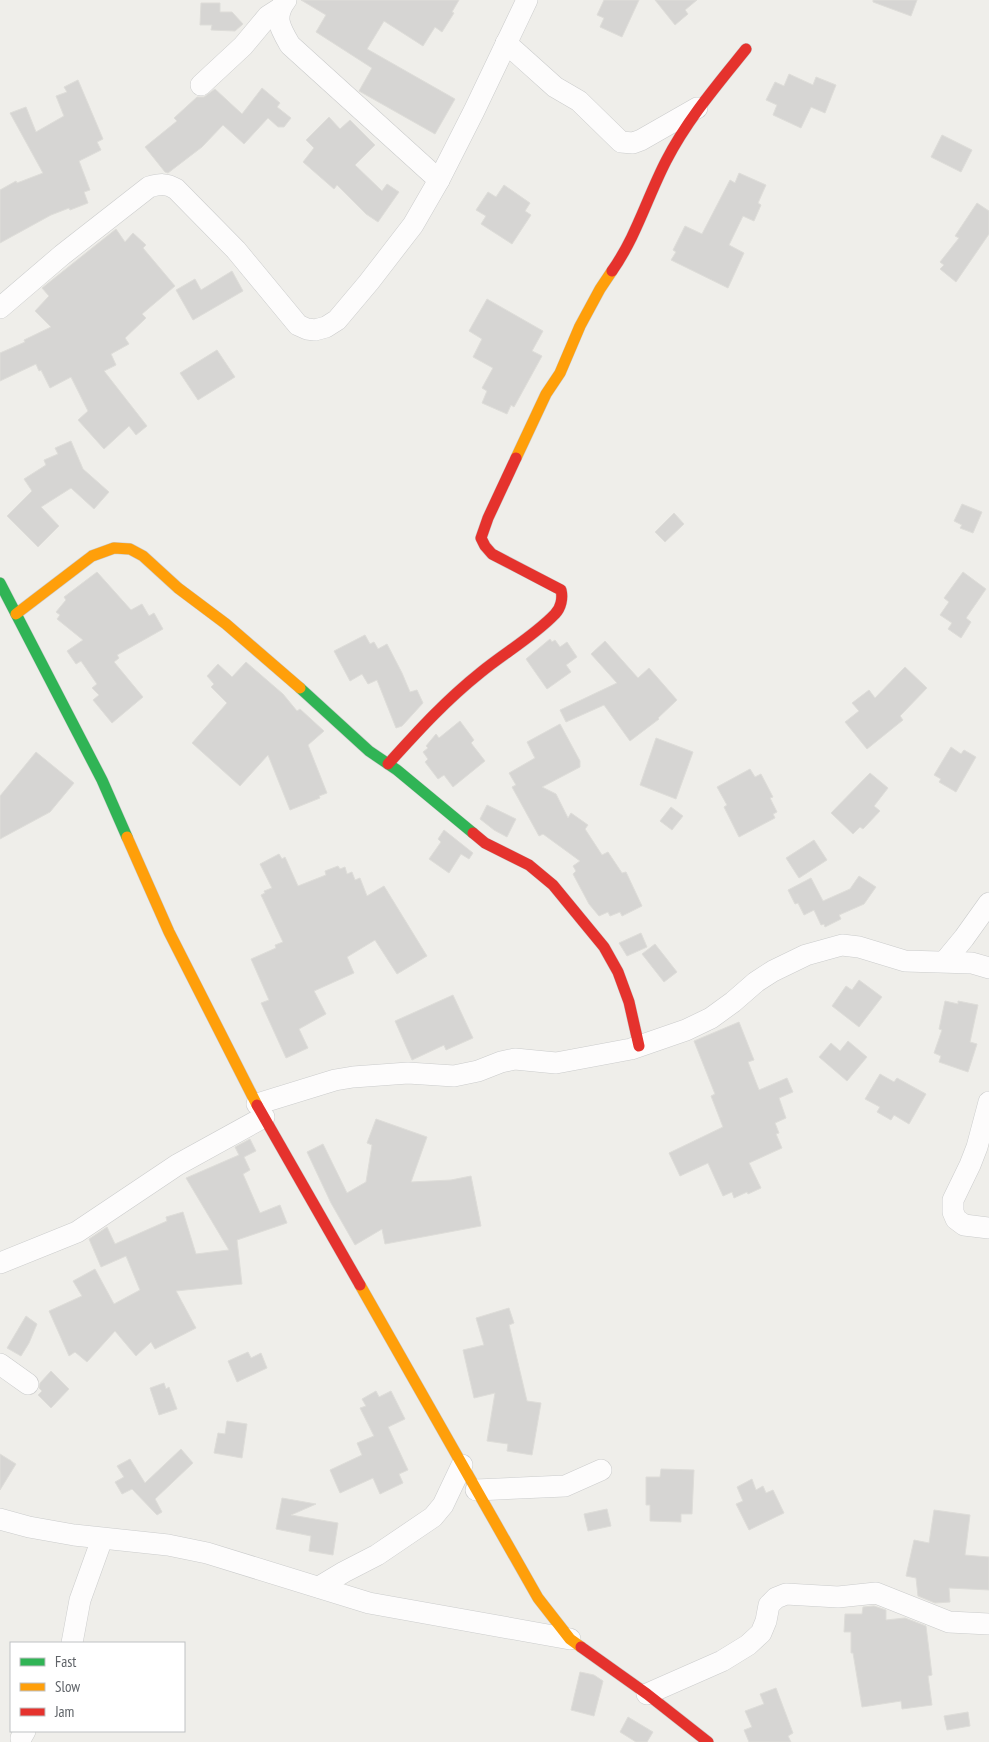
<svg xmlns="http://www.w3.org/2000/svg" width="989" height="1742" viewBox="0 0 989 1742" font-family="'PT Sans Narrow',sans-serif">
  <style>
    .building { fill: #d6d5d3; stroke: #deddd9 }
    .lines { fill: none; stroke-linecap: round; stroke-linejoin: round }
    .street-casing { stroke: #cbcccc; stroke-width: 22 }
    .fast-casing { stroke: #cacacb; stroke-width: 12 }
    .slow-casing { stroke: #cacacb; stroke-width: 12 }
    .jam-casing { stroke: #cacacb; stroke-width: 12 }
    .street { stroke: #fdfcfc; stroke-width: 21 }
    .fast { stroke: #30b455; stroke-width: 11 }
    .slow { stroke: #ff9f0a; stroke-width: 11 }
    .jam { stroke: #e5322d; stroke-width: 11 }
  </style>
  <rect width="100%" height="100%" fill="#efeeea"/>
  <!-- building -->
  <g class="building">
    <polygon points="301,0 459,0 452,12 454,13 442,32 435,27 423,46 384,21 367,49 455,99 435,134 359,91 372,68 316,32 326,15"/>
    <polygon points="604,0 639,0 622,37 600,27 604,18 597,15"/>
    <polygon points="655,0 697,0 685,10 688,14 675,25"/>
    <polygon points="873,0 917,0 911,16 873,2"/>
    <polygon points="201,3 220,3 220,12 232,12 243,24 235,31 211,30 212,25 200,25"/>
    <polygon points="789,74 813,85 816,77 836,85 825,113 811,107 801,128 773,115 777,105 766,100 775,82 784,86"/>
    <polygon points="78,80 103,139 97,142 101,150 79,161 90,190 84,192 88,203 70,210 69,208 51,215 0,243 0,190 16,181 17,183 43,173 10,113 26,107 36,132 64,116 56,96 67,92 64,87"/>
    <polygon points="262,88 280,103 277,107 291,118 284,127 278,127 268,118 244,144 223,125 202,147 168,173 165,172 145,147 177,121 174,118 197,97 204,97 215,89 242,114"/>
    <polygon points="329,117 340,129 350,120 375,145 355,165 382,191 387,184 399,192 378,222 366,214 337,185 334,189 303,162 314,148 306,140"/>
    <polygon points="942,135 972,150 961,172 931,157"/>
    <polygon points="739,173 766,185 758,203 761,205 754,221 743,216 729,245 744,253 728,288 671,260 676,252 673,250 685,226 702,234 730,180 735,183"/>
    <polygon points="504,185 530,203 525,211 531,215 512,244 481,224 486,216 476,210 488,192 496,197"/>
    <polygon points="977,203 989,211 989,234 956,282 940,269 944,265 940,262 959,238 955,236"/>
    <polygon points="116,229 125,242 133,233 146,245 143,248 175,286 142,314 146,318 125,338 129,344 111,354 116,365 104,371 147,426 136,435 129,426 104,449 78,420 88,411 71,377 50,388 41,370 39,371 36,364 0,381 0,353 25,342 24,340 51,327 35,311 49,296 42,288"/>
    <polygon points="232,271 243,291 193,320 176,290 195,279 201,290"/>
    <polygon points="487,299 543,331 532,351 542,356 514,407 511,405 507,414 482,403 487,391 482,388 493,368 473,357 482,339 469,331"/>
    <polygon points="217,350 235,377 198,400 180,373"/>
    <polygon points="71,441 83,469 109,492 94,509 71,488 41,507 59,526 38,547 7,516 32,491 24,479 46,465 44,460 58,454 55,448"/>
    <polygon points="962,504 982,512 973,533 960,528 962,525 954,521"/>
    <polygon points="674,513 684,524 665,542 655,532"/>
    <polygon points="97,572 131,610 142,604 149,616 154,613 163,629 117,655 119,658 114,662 143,697 112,723 93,700 99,695 92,688 97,684 81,661 76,664 67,651 83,640 57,619 60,615 56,612 66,600 64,597"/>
    <polygon points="963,572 986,589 966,618 971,622 961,638 948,629 952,623 940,615 949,602 944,598"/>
    <polygon points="365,635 370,644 374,642 378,649 387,644 402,673 410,692 417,690 423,703 402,726 396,728 377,680 368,684 362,674 350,681 334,651"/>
    <polygon points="550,639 552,642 555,640 560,647 567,642 577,657 566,665 571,672 547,689 526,659"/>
    <polygon points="605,641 638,678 649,668 677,700 658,718 659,719 630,741 604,705 566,722 560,710 617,683 591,654"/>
    <polygon points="246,662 283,694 297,711 300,709 324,731 308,745 327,793 319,796 320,798 290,810 268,755 240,786 192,743 227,703 211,687 214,684 207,676 218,664 232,677"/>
    <polygon points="905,667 927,688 900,716 903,720 867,749 845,722 859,711 852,703 869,690 875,698"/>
    <polygon points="460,721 474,740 471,743 485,761 453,787 444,775 438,779 425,762 428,759 423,752 428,748 426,746 436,734 439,738"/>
    <polygon points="560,724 580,761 580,767 542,787 556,794 568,818 571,813 588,825 585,829 602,855 608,852 622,873 626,872 642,906 622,916 620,912 610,916 608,912 599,916 589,904 573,874 576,871 573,866 580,861 543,834 539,836 512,787 516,785 509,773 535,758 527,742"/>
    <polygon points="656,738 693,752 676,799 640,785"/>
    <polygon points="951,747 961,754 964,750 976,757 956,792 939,782 941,779 934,775"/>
    <polygon points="36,752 74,783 50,812 0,839 0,796"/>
    <polygon points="750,769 755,777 761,774 773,797 770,798 777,812 773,814 775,818 739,837 724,807 727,805 717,787"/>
    <polygon points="870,773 888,788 874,806 880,811 863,829 860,827 853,834 831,813"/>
    <polygon points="487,805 516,819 507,837 494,830 480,819"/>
    <polygon points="671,807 683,816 672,830 660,821"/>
    <polygon points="444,830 473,853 469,859 461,854 449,873 429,859 441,842 438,839"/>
    <polygon points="814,840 827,860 799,878 786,858"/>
    <polygon points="279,854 282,859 285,857 298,886 326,875 325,871 338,866 340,869 345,867 347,874 352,872 355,880 360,878 367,896 384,886 427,956 397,974 375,940 347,957 354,973 314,991 326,1014 299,1029 308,1048 286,1058 261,1003 269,1000 251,959 276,948 275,945 283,942 261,895 265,893 264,891 272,888 260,864"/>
    <polygon points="859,876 876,887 864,904 839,915 841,919 825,927 824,924 821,925 814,910 804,915 798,903 795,904 788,890 811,878 823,901 850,889"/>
    <polygon points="641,933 647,947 627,956 619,943"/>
    <polygon points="655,944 677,972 664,982 642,954"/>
    <polygon points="859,980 882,997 859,1027 832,1006 846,986 852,990"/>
    <polygon points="453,995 473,1038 446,1050 444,1045 412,1060 395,1021"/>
    <polygon points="945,1001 958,1004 958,1001 978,1005 970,1042 977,1044 968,1072 939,1062 941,1056 934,1053 942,1030 939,1029"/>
    <polygon points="739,1022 754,1060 748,1062 759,1090 787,1078 793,1092 779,1098 786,1118 775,1123 779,1133 776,1134 782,1148 749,1163 761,1188 748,1194 747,1192 734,1198 732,1192 723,1196 708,1163 680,1176 669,1153 723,1127 711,1096 715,1094 694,1041"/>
    <polygon points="848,1041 867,1057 847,1081 819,1057 831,1043 840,1051"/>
    <polygon points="880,1074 894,1082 897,1078 926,1094 909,1124 894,1115 891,1120 877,1112 880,1107 865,1099"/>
    <polygon points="376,1119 427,1137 411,1182 451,1180 471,1176 481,1226 385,1244 382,1229 355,1245 331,1203 307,1152 323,1144 347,1193 366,1182 372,1145 367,1143"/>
    <polygon points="250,1139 256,1151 244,1157 250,1170 243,1174 260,1213 280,1205 287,1223 237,1240 242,1284 176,1291 196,1328 155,1349 151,1342 136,1356 115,1331 87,1362 75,1352 69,1356 49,1311 82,1296 73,1281 95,1269 114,1304 140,1290 126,1256 101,1267 89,1239 107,1227 115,1244 167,1221 166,1217 183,1212 196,1254 229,1250 186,1178 239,1155 235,1147"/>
    <polygon points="509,1308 514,1323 509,1325 510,1329 527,1401 541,1403 532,1455 507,1451 508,1444 487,1441 495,1393 474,1398 463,1350 484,1345 476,1318"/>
    <polygon points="26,1316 37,1324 29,1343 21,1356 7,1348"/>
    <polygon points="248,1352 251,1358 261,1353 267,1368 237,1382 228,1361"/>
    <polygon points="51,1371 69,1389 51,1408 38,1395 42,1391 39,1388 40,1383"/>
    <polygon points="164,1383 166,1389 169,1387 177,1409 159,1415 150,1388"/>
    <polygon points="376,1391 379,1397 391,1391 405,1419 388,1427 408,1470 399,1474 403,1483 380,1494 373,1478 340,1493 330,1470 362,1455 357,1443 374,1436 360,1408 366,1406 362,1399"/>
    <polygon points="227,1421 247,1424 242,1458 214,1453 218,1433 225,1434"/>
    <polygon points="181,1449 193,1463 155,1499 162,1512 157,1515 132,1489 122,1494 115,1482 124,1477 117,1466 130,1459 145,1483"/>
    <polygon points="0,1454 16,1464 0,1490"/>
    <polygon points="661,1469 694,1470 692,1514 681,1514 681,1522 650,1521 650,1505 646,1505 646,1477 660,1477"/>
    <polygon points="752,1479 756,1490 763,1486 766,1493 773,1490 784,1513 749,1530 736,1504 743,1501 737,1487"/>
    <polygon points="282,1498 316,1504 291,1515 338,1523 333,1555 309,1551 311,1536 276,1529"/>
    <polygon points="607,1509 611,1526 588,1531 584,1514"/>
    <polygon points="934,1510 970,1515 965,1555 989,1557 989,1590 949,1588 950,1602 935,1603 918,1596 916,1578 906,1576 914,1540 929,1543"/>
    <polygon points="874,1606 886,1610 886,1620 905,1618 926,1626 932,1675 928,1676 932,1705 902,1709 901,1701 862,1707 853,1653 851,1653 851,1632 844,1632 845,1614 862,1614 863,1607"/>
    <polygon points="580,1672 594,1675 603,1681 594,1716 571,1710"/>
    <polygon points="776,1688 793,1733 788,1736 791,1742 749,1742 744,1730 752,1727 745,1711 764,1704 760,1694"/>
    <polygon points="968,1712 970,1726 947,1730 944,1716"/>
    <polygon points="628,1717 653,1732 647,1742 636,1742 620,1732"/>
  </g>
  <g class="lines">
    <!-- street casing -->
    <g class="street-casing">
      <g id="street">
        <path d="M286 0C273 17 280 28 290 45L439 180"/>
        <polyline points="506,43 555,87 579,101 621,142 633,143 641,140 697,108"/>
        <polyline points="201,85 243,46 268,16 279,9"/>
        <path d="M0 308 62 255 149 187C160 184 166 183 176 189L236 250 298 325 307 329 315 330 326 327 337 320 369 282 413 225 439 180 474 111 527 0"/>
        <polyline points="945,961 964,938 989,903"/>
        <polyline points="989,1102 977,1147 970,1165 953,1200 953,1212 956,1219 964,1225 989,1228"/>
        <polyline points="257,1104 335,1080 353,1077 408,1073 454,1076 478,1071 501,1062 515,1059 556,1063 631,1049 686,1030 711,1018 733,1002 756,982 773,971 806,955 842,945 859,947 905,961 972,963 989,968"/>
        <polyline points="0,1263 77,1232 177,1165 264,1117"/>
        <polyline points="0,1364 28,1384"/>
        <polyline points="476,1490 565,1486 601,1470"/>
        <polyline points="0,1519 29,1527 74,1535 168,1545 207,1553 369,1603 570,1639"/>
        <polyline points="319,1587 344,1572 377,1555 433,1517 443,1505 462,1465"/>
        <polyline points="72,1643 80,1600 102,1539"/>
        <polyline points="647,1694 722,1661 748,1645 761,1633 766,1621 769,1605 776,1598 786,1594 838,1597 876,1593 949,1622 989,1624"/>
        <polyline points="21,1738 25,1731"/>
      </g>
    </g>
    <!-- fast casing -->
    <g class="fast-casing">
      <g id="fast">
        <polyline points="0,583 102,780 127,837"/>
        <polyline points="300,688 369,751 397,770 473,833"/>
      </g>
    </g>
    <!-- slow casing -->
    <g class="slow-casing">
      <g id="slow">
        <polyline points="516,458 546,394 560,373 580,326 600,289 612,271"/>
        <polyline points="16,614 92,556 114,548 130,549 143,556 178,588 226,624 300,688"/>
        <polyline points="127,837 169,932 257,1105"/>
        <polyline points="360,1285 538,1598 570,1639 581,1647"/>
      </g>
    </g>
    <!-- jam casing -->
    <g class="jam-casing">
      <g id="jam">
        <path d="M612 271C636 237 647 198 666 161 687 120 717 85 746 49"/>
        <path d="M388 764C418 731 445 701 480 673 504 653 533 637 555 614 561 608 563 598 561 590L492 554 485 546 481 538 488 518 516 458"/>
        <polyline points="473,833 485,843 529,865 553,885 604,947 618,972 629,1002 639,1046"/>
        <polyline points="257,1105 360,1285"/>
        <polyline points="581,1647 647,1694 708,1742"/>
      </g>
    </g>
    <!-- street -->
    <use href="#street" class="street"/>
    <!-- fast -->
    <use href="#fast" class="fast"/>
    <!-- slow -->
    <use href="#slow" class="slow"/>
    <!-- jam -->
    <use href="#jam" class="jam"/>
  </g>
  <!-- legend -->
  <rect x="10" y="1642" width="175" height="90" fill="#ffffff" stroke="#bfc1c3"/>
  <rect x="20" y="1658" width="25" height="8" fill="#30b455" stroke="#bfc1c3"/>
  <text x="55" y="1667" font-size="15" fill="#5f6368">Fast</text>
  <rect x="20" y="1683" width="25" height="8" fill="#ff9f0a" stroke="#bfc1c3"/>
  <text x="55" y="1692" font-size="15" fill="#5f6368">Slow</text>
  <rect x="20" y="1708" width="25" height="8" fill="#e5322d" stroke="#bfc1c3"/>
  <text x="55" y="1717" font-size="15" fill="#5f6368">Jam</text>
</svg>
